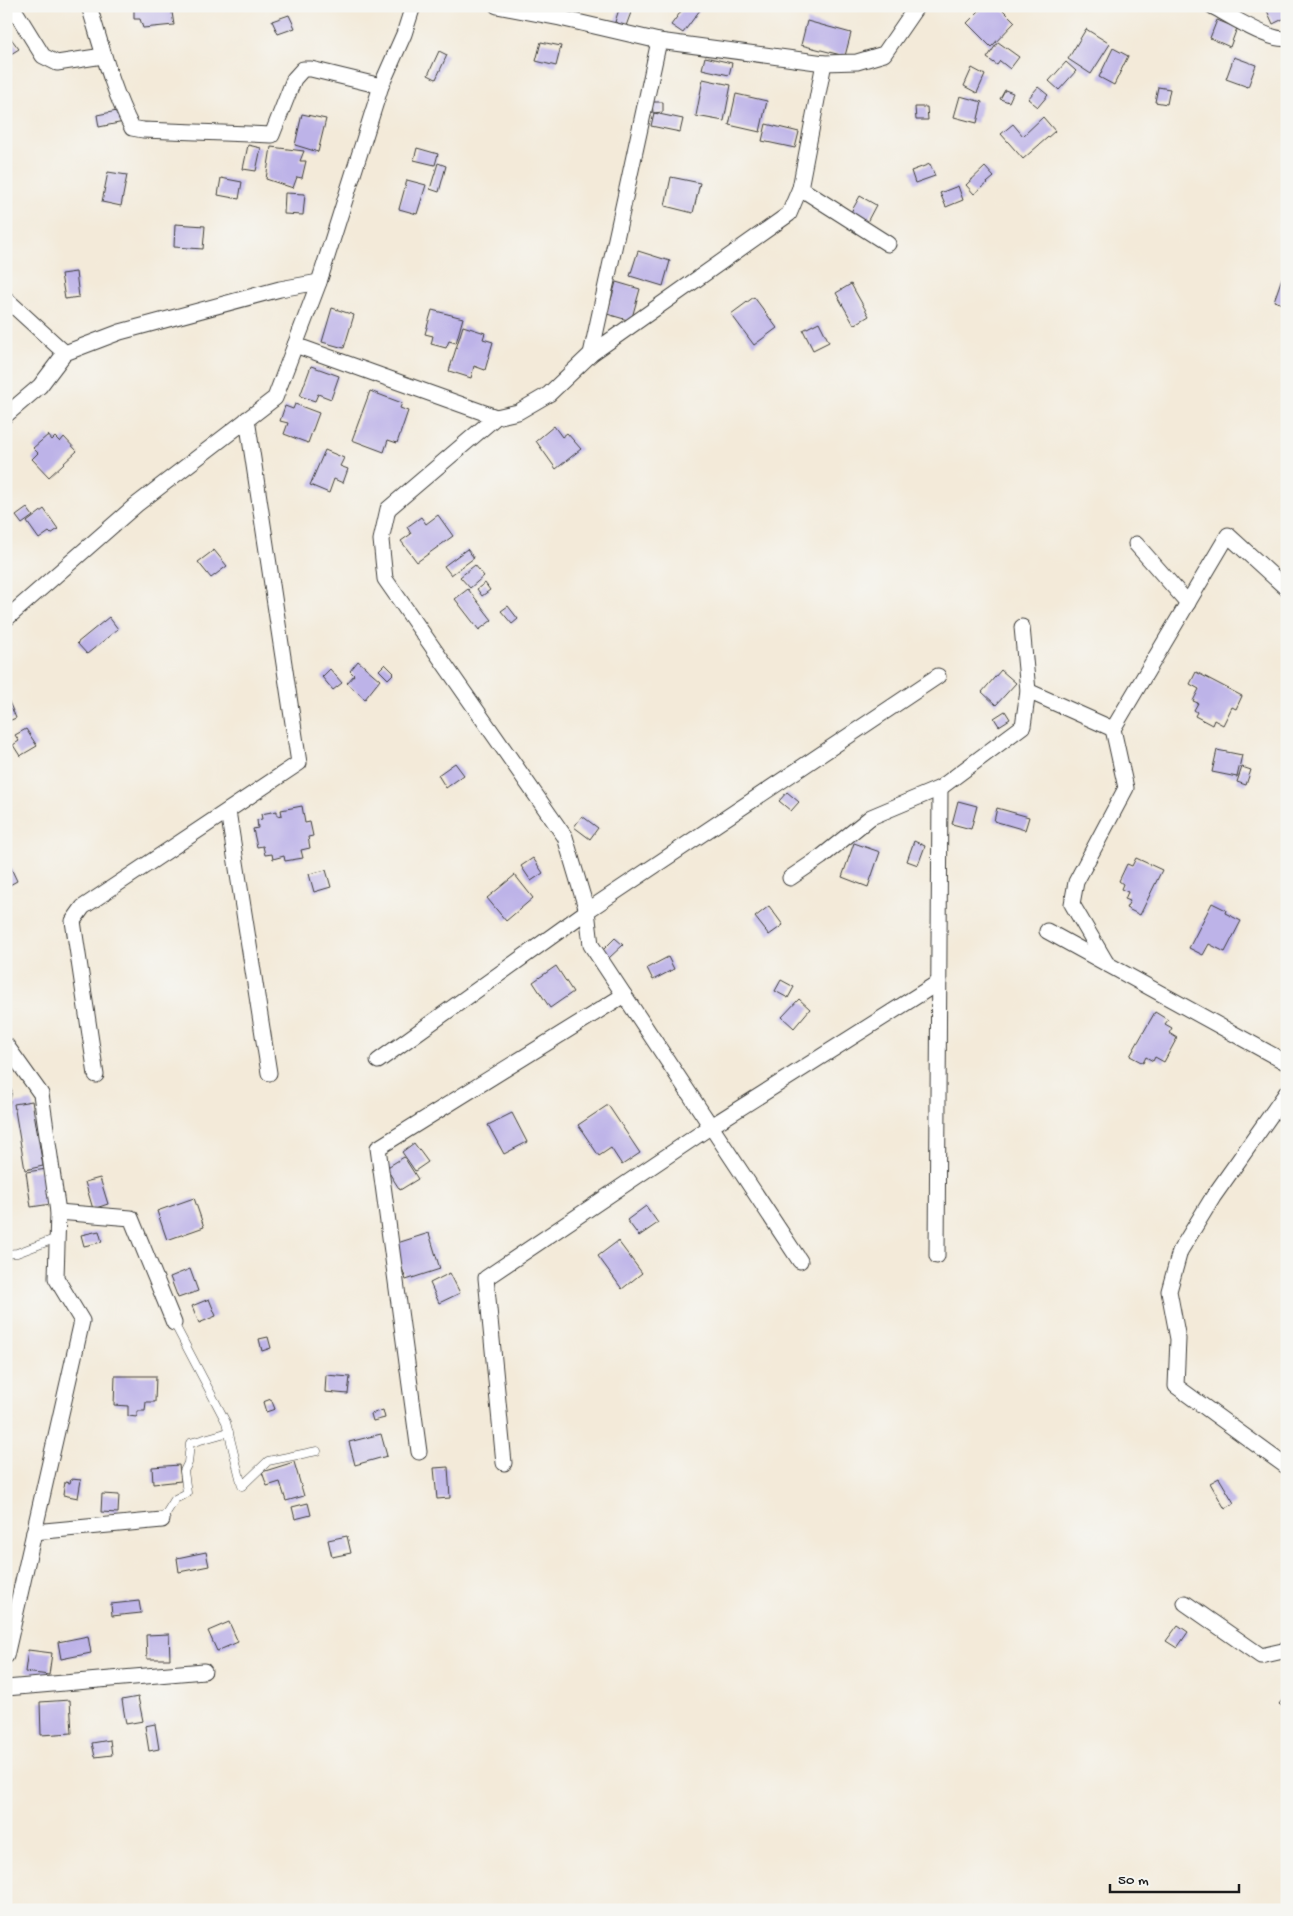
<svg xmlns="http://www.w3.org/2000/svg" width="1293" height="1916" viewBox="0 0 1293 1916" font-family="'Gochi Hand',sans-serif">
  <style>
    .building { fill: #bdb3e8 }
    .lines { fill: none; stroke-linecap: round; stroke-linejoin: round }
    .lane-casing { stroke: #3c3b38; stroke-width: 9 }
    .street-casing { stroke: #3c3b38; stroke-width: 17 }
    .lane { stroke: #fff; stroke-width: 8 }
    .street { stroke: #fff; stroke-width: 15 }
  </style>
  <rect width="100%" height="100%" fill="#f6f6f2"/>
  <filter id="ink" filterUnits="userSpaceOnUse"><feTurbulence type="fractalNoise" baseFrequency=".02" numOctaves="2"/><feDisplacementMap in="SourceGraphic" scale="10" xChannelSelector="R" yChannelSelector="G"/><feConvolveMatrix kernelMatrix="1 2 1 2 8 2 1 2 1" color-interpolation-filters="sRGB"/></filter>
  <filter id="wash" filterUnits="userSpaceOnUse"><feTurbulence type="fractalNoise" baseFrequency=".0096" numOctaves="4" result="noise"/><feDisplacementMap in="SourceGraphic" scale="20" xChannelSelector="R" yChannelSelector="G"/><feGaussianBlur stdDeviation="1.12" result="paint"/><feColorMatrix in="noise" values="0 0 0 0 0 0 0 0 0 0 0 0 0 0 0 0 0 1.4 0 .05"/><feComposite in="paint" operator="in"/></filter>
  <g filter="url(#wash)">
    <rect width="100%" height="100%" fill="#f3ead9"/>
    <g id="blocks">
      <!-- building -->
      <g class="building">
        <polygon points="134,6 171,6 174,25 143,28 140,19 134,19"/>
        <polygon points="620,6 633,7 626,26 615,22"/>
        <polygon points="685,6 696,6 700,10 683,33 671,25"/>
        <polygon points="984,6 999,6 1015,22 991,47 967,23"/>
        <polygon points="1265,6 1287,6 1287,17 1273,24"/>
        <polygon points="289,15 295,28 278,34 272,21"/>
        <polygon points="1217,20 1237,28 1230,47 1210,38"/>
        <polygon points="807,21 851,33 845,56 801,45"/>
        <polygon points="1086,29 1110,44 1091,74 1068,59"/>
        <polygon points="6,32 19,49 6,57"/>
        <polygon points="541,42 561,46 556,66 536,61"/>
        <polygon points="998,42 1019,57 1010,69 1000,61 997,65 987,58"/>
        <polygon points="1113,48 1128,56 1114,85 1099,77"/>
        <polygon points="439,51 447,55 436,79 428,75"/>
        <polygon points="705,57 732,63 729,75 702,69"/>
        <polygon points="1234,57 1256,65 1248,87 1226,79"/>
        <polygon points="1066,62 1076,71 1059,90 1049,81"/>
        <polygon points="972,68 985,75 977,93 964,86"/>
        <polygon points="703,79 731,85 724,121 696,116"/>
        <polygon points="1038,87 1048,95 1038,107 1028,99"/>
        <polygon points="1158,87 1170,89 1167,104 1155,102"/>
        <polygon points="1005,90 1013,93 1009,102 1000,99"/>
        <polygon points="736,94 767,101 760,132 729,125"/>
        <polygon points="960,96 982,102 977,123 954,117"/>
        <polygon points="652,102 663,102 663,112 653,113"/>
        <polygon points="915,107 927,107 928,120 916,120"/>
        <polygon points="122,110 124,122 99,127 97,115"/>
        <polygon points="654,113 683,119 680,132 651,126"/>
        <polygon points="302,114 326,119 318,152 295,145"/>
        <polygon points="1043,117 1055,131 1023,159 1001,134 1013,124 1023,136"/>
        <polygon points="766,124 799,132 795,148 762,141"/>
        <polygon points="248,145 261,148 256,171 243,169"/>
        <polygon points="271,147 304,151 300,161 306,161 302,178 297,177 293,188 266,179"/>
        <polygon points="417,148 438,154 435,165 414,160"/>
        <polygon points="438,163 446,166 439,192 430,189"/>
        <polygon points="930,164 935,176 915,183 911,171"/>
        <polygon points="985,167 994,177 974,194 966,185"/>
        <polygon points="108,172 127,175 121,206 102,202"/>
        <polygon points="671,177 700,183 693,213 665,206"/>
        <polygon points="221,178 242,182 239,199 218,195"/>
        <polygon points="407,180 426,185 417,214 399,209"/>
        <polygon points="958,186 963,200 946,207 940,193"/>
        <polygon points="285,193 305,194 303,215 284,214"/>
        <polygon points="860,196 876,205 867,222 850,214"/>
        <polygon points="175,224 205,226 203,249 174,247"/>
        <polygon points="638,251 670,261 663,286 630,276"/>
        <polygon points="76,272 79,297 65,299 61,274"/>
        <polygon points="1282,278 1287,279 1286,305 1274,301"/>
        <polygon points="616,282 640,289 631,321 607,314"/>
        <polygon points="851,284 869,316 854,325 836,293"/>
        <polygon points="754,297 777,328 754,345 731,314"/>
        <polygon points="332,308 354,315 344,348 322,342"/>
        <polygon points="432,310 463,318 456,343 449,341 446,348 431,344 433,336 425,334"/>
        <polygon points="819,322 829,342 813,350 803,330"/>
        <polygon points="463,326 485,333 483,339 493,342 485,370 474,366 471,378 449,371"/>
        <polygon points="311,366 339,376 331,399 318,394 315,401 300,396"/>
        <polygon points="370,391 402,403 400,408 408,411 397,443 388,440 384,452 352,440"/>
        <polygon points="295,404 319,413 308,443 284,434 288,423 280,421 285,406 293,409"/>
        <polygon points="554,426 562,437 567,433 581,449 556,469 536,441"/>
        <polygon points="48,435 52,440 55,437 60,442 64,437 77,451 49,477 32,459 38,453 33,448"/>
        <polygon points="325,450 344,458 340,466 348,469 343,483 334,479 329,493 310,485"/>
        <polygon points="27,508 33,516 22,524 16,516"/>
        <polygon points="44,509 58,529 51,534 49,532 39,539 27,522"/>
        <polygon points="438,515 453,536 417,562 401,541 411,534 407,527 421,517 426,524"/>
        <polygon points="467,549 474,558 451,575 444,566"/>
        <polygon points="214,550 227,566 211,578 198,562"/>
        <polygon points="475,565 484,576 470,588 460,577"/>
        <polygon points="485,583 490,590 482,596 477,589"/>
        <polygon points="468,589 492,620 479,630 455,599"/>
        <polygon points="508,606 518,619 512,624 501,611"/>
        <polygon points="109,617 118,629 87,654 77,643"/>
        <polygon points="358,661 380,680 365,699 347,683 354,675 350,671"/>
        <polygon points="385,664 394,673 388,679 379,670"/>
        <polygon points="330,669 342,683 333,690 322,677"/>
        <polygon points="1001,670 1016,683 996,705 982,692"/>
        <polygon points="1196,672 1242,696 1236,709 1232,707 1223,725 1214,720 1212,725 1195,716 1197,712 1194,710 1198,703 1193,701 1199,689 1190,684"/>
        <polygon points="6,695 16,718 6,722"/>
        <polygon points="1005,711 1010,719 999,726 994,718"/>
        <polygon points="26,729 37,746 20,756 13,745 19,741 15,735"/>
        <polygon points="1217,750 1242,755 1237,777 1212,772"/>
        <polygon points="455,763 464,775 446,788 438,775"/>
        <polygon points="1242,767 1251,770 1246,785 1237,782"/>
        <polygon points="787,792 799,802 791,811 779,801"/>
        <polygon points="958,801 977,806 971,829 952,824"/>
        <polygon points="302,806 305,823 310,822 313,836 308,837 310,848 301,850 303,858 285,861 284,856 273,859 272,854 265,855 263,846 257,847 253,829 258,828 257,820 262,819 261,814 277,811 277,816 282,815 281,810"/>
        <polygon points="997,808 1029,817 1025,830 994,821"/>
        <polygon points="582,816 598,828 590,839 574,827"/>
        <polygon points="914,841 925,846 918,865 907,861"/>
        <polygon points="854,843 880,852 868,887 842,877"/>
        <polygon points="533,858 543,873 531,881 521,866"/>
        <polygon points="1136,858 1162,870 1140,915 1126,908 1130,901 1125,899 1128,892 1121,889 1123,884 1119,881 1127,864 1132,866"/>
        <polygon points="10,866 17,881 6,887 6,868"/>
        <polygon points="326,870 331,887 314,892 309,874"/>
        <polygon points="515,875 533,898 506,921 487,898"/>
        <polygon points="1212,903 1226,910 1225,913 1241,921 1225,952 1209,944 1203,955 1189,948"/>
        <polygon points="769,906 783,925 769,935 755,917"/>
        <polygon points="615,938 623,945 609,958 602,951"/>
        <polygon points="668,957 674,969 653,980 647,968"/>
        <polygon points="556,966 573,992 550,1008 533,982"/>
        <polygon points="781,980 794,987 788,998 775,991"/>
        <polygon points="799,999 810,1009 794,1028 782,1017"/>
        <polygon points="1155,1012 1168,1020 1165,1024 1172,1028 1169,1033 1177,1038 1164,1062 1155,1057 1153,1061 1146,1057 1143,1063 1130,1056"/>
        <polygon points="6,1088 12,1090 8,1112 6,1111"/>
        <polygon points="32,1101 43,1166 25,1170 14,1104"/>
        <polygon points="608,1105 640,1153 622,1165 611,1148 599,1156 578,1125"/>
        <polygon points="512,1113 527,1142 504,1154 488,1125"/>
        <polygon points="414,1143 428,1162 415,1171 402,1152"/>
        <polygon points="404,1157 418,1179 400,1190 386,1168"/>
        <polygon points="47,1169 51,1204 31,1207 26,1172"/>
        <polygon points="100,1178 108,1204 93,1209 85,1182"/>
        <polygon points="194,1198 204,1227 167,1240 157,1211"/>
        <polygon points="646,1206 658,1223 639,1236 627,1220"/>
        <polygon points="99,1231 102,1242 84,1246 81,1235"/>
        <polygon points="429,1233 440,1269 406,1280 394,1244"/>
        <polygon points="618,1241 642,1273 622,1289 598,1256"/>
        <polygon points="190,1269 198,1291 178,1298 170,1277"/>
        <polygon points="450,1273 460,1293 439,1303 430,1283"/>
        <polygon points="209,1299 216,1316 199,1323 192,1306"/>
        <polygon points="268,1337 271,1348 262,1351 259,1339"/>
        <polygon points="326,1375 350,1377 348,1394 325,1392"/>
        <polygon points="115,1376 156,1376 155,1402 146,1402 145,1411 137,1411 137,1417 128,1416 128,1406 114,1405"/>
        <polygon points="271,1399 275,1409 266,1412 263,1402"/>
        <polygon points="383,1410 385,1418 373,1421 371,1414"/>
        <polygon points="381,1434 387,1456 355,1465 349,1442"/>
        <polygon points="294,1462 304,1496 286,1501 280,1482 267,1486 262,1472"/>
        <polygon points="179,1465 181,1481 153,1484 152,1467"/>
        <polygon points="448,1467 450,1498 437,1499 434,1468"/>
        <polygon points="1219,1478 1234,1503 1225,1509 1210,1483"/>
        <polygon points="71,1479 81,1480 78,1498 63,1495 65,1482 70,1483"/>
        <polygon points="102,1494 119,1495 118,1513 101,1512"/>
        <polygon points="308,1503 311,1515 295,1519 292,1507"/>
        <polygon points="347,1536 351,1553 332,1557 328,1540"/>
        <polygon points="206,1552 209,1566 179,1572 177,1558"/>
        <polygon points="139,1601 141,1613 112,1616 111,1604"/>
        <polygon points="229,1622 238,1642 217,1651 208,1631"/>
        <polygon points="1178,1625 1188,1632 1177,1648 1166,1641"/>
        <polygon points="169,1634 170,1659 147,1659 146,1635"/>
        <polygon points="88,1636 91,1653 61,1659 58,1642"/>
        <polygon points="28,1650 52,1653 49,1675 25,1672"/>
        <polygon points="1287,1694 1287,1710 1279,1704"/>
        <polygon points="138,1697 143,1721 126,1724 122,1700"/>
        <polygon points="70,1700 72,1733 41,1735 40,1702"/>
        <polygon points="155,1724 159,1749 149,1751 145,1726"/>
        <polygon points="110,1740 112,1755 95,1757 92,1743"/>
      </g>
    </g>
  </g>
  <g filter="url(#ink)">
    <use href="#blocks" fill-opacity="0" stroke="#3c3b38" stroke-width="1"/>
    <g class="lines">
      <!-- lane casing -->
      <g class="lane-casing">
        <g id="lane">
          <polyline points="6,1254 17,1253 57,1238"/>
          <polyline points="174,1323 226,1422 242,1486 268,1461 317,1451"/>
          <polyline points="162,1520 175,1499 187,1493 184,1471 188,1463 190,1443 229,1432"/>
        </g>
      </g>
      <!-- street casing -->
      <g class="street-casing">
        <g id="street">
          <polyline points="12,6 43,56 57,63 103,56"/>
          <path d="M89 6C102 48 112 89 132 128L143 130 272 135 294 79 303 69H311L381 86"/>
          <polyline points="497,6 560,18 659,41 824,63 857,62 884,54 917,6"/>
          <path d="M1212 6C1227 14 1272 43 1287 38"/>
          <polyline points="800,188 888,244"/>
          <polyline points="6,299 65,353"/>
          <polyline points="295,345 496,417"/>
          <polyline points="591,354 659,41"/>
          <polyline points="6,415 40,386 65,353 120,332 280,289 319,282"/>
          <polyline points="1136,544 1188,603"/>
          <polyline points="6,619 136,505 275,398 319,282 381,86 404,34 413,6"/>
          <polyline points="1028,691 1113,729"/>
          <polyline points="228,811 269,1073"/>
          <polyline points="790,878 821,857 871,817 940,788 1023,726 1028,691 1022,627"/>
          <polyline points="1047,931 1287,1063"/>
          <polyline points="1107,964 1072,904 1076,882 1126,788 1113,729 1228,535 1287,589"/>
          <polyline points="6,1045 41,1094 58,1212 56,1278 82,1321 6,1656"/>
          <polyline points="378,1061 587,911 938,676"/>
          <polyline points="96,1075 73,921 83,907 299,763 247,419"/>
          <polyline points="1287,1092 1213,1197 1180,1251 1169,1291 1178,1339 1176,1386 1287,1467"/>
          <polyline points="58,1212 131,1218 174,1323"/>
          <polyline points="937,1256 940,788"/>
          <polyline points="800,1261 591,945 587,911 565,837 385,579 381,540 388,509 496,417 518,412 549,394 591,354 789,214 800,188 824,63"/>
          <polyline points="419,1452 378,1148 624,995"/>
          <polyline points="504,1463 486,1278 710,1127 939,982"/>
          <polyline points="34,1532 162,1520"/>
          <polyline points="1185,1603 1261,1656 1287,1650"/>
          <polyline points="6,1688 204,1671"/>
        </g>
      </g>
      <!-- lane -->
      <use href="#lane" class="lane"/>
      <!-- street -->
      <use href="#street" class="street"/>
    </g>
  </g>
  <!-- margin -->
  <rect width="1293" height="1916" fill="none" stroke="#f6f6f2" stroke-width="25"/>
  <!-- scale -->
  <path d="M1110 1884v8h129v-8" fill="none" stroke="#1c1c1c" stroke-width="2.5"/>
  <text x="1118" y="1884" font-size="15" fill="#1c1c1c" stroke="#f6f6f2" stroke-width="4" paint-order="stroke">50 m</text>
</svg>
